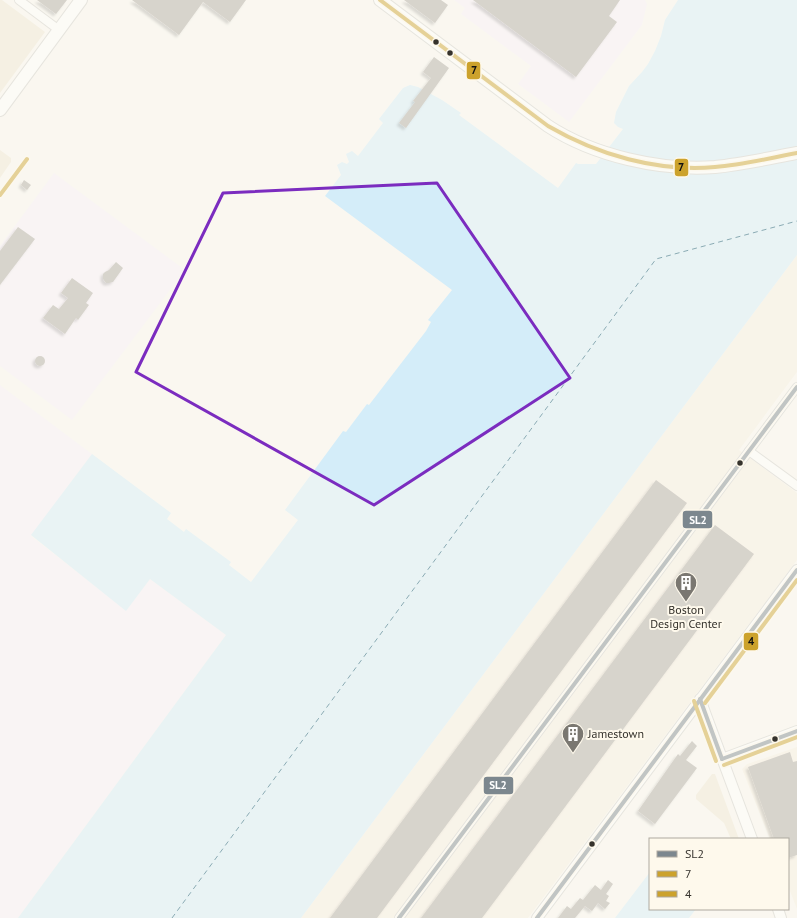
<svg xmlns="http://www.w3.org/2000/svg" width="797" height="918" viewBox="0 0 797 918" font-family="'PT Sans',sans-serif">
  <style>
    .built { fill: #f7efe0 }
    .industrial { fill: #f8f0f8 }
    .green { fill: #f0e7d3 }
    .water { fill: #d4edf9 }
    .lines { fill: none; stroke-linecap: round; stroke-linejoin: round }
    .ferry { stroke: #044d69; stroke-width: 1; stroke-dasharray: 5 4; stroke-linecap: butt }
    .building { fill: #aea8a0; filter: url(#shadow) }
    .minor-casing { stroke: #d0cec8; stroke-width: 10 }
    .tertiary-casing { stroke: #d0cec8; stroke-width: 12 }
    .primary-casing { stroke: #d0cec8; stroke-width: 14 }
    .minor { stroke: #fefefd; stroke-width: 8 }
    .tertiary { stroke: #fefefd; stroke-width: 10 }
    .primary { stroke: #fefefd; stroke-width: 12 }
    .bus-1-casing { stroke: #fef9ec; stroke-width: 7 }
    .bus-2-casing { stroke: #fef9ec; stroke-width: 7 }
    .bus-3-casing { stroke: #fef9ec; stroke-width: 7 }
    .bus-1 { stroke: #7c878e; stroke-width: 4 }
    .bus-2 { stroke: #cca22c; stroke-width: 4 }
    .bus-3 { stroke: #cca22c; stroke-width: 4 }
    .marked { fill: none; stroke: #7b2cbf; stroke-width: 3; stroke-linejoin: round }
    .bus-dot { fill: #35322c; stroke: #fef9ec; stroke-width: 1.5 }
    .labels { text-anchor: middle; stroke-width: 4; stroke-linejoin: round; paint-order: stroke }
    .poi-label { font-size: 12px; fill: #35322c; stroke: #fef9ec }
    .line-badge { stroke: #fef9ec; stroke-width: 1.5 }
    .badge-label { font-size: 11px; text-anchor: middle; font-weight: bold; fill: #fff }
    .pale-badge-label { font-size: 11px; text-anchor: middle; font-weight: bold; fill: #111 }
  </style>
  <defs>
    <filter id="shadow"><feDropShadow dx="-2.5" dy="2.5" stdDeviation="1" flood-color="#0004"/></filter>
  </defs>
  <rect width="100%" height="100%" fill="#faf7f0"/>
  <!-- built -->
  <g class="built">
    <polygon points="797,255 797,372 739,450 797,493 797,560 528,918 301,918"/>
    <polygon points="797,747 797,909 788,886 788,839 770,839 742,769 747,764"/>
  </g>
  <!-- industrial -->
  <g class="industrial">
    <polygon points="454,0 645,0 647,4 642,25 569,122 518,84 531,66 461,14 465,8"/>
    <polygon points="54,173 185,270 72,420 0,366 0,246"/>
    <polygon points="0,385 92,454 31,536 126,610 150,579 226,635 18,918 0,918"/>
  </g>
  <!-- green -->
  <g class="green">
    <polygon points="0,0 2,0 45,32 0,93"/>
    <polygon points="0,150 11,158 11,162 0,178"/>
    <polygon points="712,774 715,774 739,839 731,839 724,823 696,799 696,795"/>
  </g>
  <!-- water -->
  <g class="water">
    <polygon points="678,0 797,0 797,255 301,918 18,918 226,635 150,579 126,611 31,535 92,454 171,513 167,519 184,532 186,529 231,562 229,565 251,582 298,520 285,510 343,431 346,432 367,404 369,405 426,331 431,322 428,320 452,290 325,196 341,175 337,165 342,162 347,164 349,162 346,154 352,151 358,156 383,123 379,119 403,88 410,85 418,87 442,100 461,113 459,115 558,188 576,163 578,164 596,164 623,129 618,127 614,123 616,112 629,86 642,72 648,64 655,51 661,36 665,20"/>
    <polygon points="650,872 650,909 696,909 689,918 615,918"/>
  </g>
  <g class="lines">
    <!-- ferry -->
    <polyline class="ferry" points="172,918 656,259 797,221"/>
  </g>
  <!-- building -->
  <g class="building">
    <polygon points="37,0 67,0 56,14"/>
    <polygon points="132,0 246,0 230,22 203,2 179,35"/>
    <polygon points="404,0 441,0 448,5 435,23"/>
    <polygon points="473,0 620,0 609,16 617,22 576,77"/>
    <polygon points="434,57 449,68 406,128 399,123 415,102 413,101 431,78 423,72"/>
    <polygon points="24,180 31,185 27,190 21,185"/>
    <polygon points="18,227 35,239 0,285 0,251"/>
    <polygon points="116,262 123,268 113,282 109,283 106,283 103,279 103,274 105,272 109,270"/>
    <polygon points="72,278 93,293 86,303 89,305 78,320 76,318 65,334 43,318 53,305 59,309 68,298 61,293"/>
    <circle cx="40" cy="361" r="5"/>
    <polygon points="656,480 687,503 377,918 330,918"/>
    <polygon points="715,525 754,554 482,918 421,918"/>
    <polygon points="692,741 697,746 686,760 697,768 655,824 638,811 678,754 680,756"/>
    <polygon points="790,752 793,762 797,761 797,855 788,858 788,839 774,839 748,767"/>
    <polygon points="608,880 613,884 606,894 609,896 606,901 610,903 605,909 598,903 592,911 585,906 575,918 558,918 567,906 571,909 580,898 583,900 595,885 601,890"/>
  </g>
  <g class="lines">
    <!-- minor casing -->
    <g class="minor-casing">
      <g id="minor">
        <polyline points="19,0 59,30"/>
        <polyline points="749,451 797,486"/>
        <polyline points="399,918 797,387"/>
      </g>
    </g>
    <!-- tertiary casing -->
    <g class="tertiary-casing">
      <g id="tertiary">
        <polyline points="700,699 752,839"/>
        <polyline points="722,759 797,731"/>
        <polyline points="778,909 781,918"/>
        <polyline points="537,918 797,570"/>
      </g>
    </g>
    <!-- primary casing -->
    <g class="primary-casing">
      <g id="primary">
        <path d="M380 0 548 126C594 156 661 171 715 167 743 164 770 158 797 153"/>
        <polyline points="0,110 81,0"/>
      </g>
    </g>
    <!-- minor -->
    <use href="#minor" class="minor"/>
    <!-- tertiary -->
    <use href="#tertiary" class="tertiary"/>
    <!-- primary -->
    <use href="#primary" class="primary"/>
    <!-- bus-1 casing -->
    <g class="bus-1-casing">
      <g id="bus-1">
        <polyline points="700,699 722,759"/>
        <polyline points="722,759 797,731"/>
        <polyline points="399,918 797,387"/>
        <polyline points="537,918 797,570"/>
      </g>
    </g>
    <!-- bus-2 casing -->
    <g class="bus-2-casing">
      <g id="bus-2">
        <path d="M380 0 548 126C598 155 657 172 715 167 743 165 770 158 797 153"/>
        <polyline points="0,195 27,159"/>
      </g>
    </g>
    <!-- bus-3 casing -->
    <g class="bus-3-casing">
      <g id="bus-3">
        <polyline points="694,701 716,761"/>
        <polyline points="705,703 797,580"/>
        <polyline points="724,765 797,737"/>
      </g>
    </g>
    <!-- bus-1 -->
    <use href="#bus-1" class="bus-1"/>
    <!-- bus-2 -->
    <use href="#bus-2" class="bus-2"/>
    <!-- bus-3 -->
    <use href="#bus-3" class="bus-3"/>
  </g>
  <!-- marked area -->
  <path d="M0 0H797V918H0ZM437 183 570 378 374 505 136 372 223 193Z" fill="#faf7f0" fill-opacity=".55" fill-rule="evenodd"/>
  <path class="marked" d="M437 183 570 378 374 505 136 372 223 193Z"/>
  <!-- icons -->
  <defs>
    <g id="building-pin" transform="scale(1.15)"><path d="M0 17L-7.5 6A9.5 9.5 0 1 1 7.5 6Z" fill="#7a7771" stroke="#fef9ec"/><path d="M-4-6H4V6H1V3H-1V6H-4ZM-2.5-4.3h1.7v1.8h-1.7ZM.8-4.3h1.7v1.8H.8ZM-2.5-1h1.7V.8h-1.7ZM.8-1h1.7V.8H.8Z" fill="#fff"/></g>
  </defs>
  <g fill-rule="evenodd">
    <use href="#building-pin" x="686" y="583"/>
    <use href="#building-pin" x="573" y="734"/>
  </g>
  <!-- markers -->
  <g class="bus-dot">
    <circle cx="436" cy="42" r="3.5"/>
    <circle cx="450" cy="53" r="3.5"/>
    <circle cx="740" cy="463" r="3.5"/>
    <circle cx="775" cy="739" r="3.5"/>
    <circle cx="592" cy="844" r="3.5"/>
  </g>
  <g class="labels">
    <!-- poi labels -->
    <g class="poi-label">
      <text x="686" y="614">Boston<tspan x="686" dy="14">Design Center</tspan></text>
      <text x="588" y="738" text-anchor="start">Jamestown</text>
    </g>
  </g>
  <g class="line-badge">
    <rect x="466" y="61" width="15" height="19" rx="4" fill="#cca22c"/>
    <rect x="674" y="158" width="15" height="19" rx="4" fill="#cca22c"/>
    <rect x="682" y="510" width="31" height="19" rx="4" fill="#7c878e"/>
    <rect x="743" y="632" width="16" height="19" rx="4" fill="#cca22c"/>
    <rect x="483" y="776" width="31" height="19" rx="4" fill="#7c878e"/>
  </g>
  <g class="badge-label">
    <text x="698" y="524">SL2</text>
    <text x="498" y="789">SL2</text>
  </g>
  <g class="pale-badge-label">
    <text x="474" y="74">7</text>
    <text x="681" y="171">7</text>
    <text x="751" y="645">4</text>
  </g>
  <!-- legend -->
  <rect x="649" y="838" width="140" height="72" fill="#fef9ec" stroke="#aea99f"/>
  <rect x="657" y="851" width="20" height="6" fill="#7c878e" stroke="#aea99f"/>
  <text x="685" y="858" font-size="12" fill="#35322c">SL2</text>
  <rect x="657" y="871" width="20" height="6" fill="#cca22c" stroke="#aea99f"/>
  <text x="685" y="878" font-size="12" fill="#35322c">7</text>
  <rect x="657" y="891" width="20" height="6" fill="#cca22c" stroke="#aea99f"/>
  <text x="685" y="898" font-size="12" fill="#35322c">4</text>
</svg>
